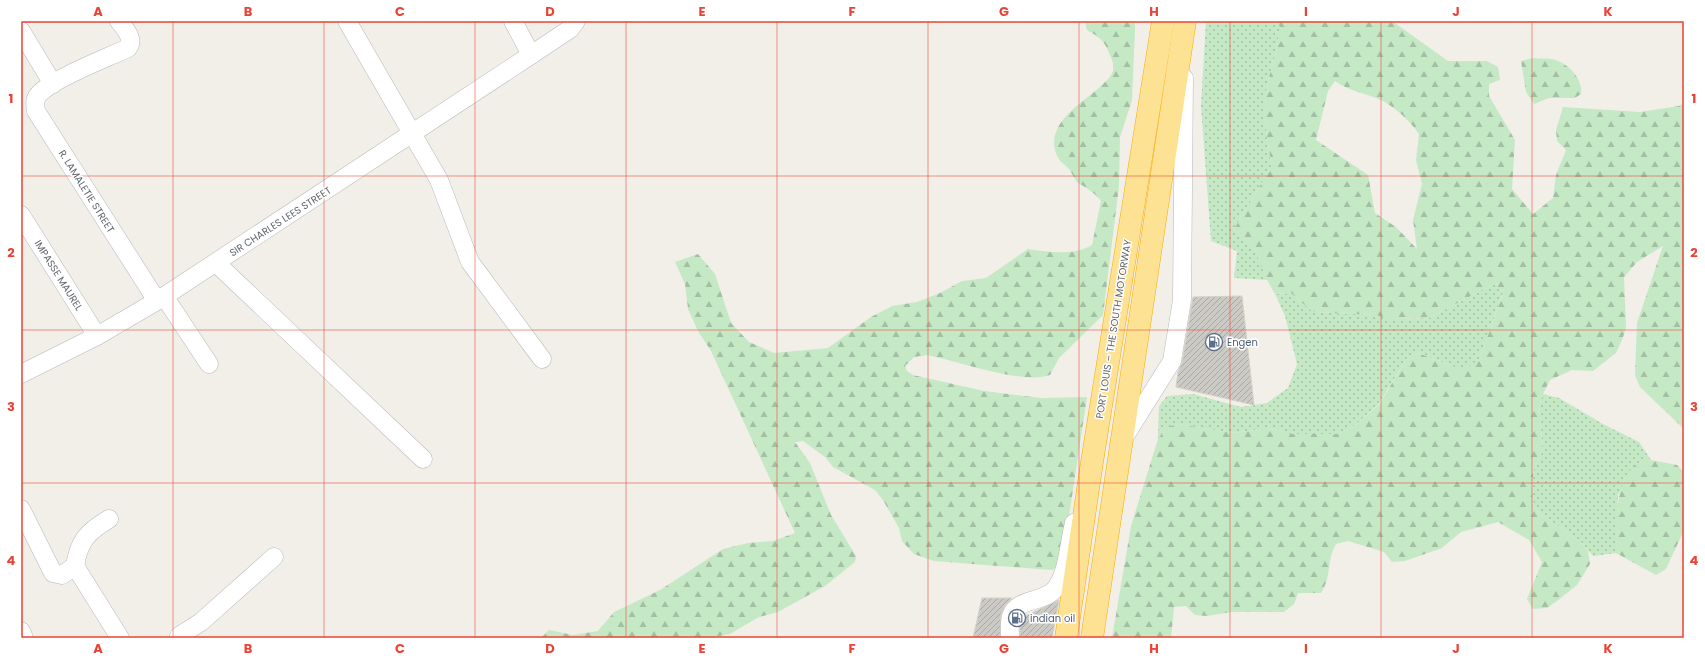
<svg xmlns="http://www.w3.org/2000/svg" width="1705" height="659" viewBox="0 0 1705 659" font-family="Poppins,sans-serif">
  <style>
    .grass { fill: url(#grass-dots) }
    .forest { fill: url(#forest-firs); fill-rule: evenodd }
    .building { fill: url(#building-hatch); stroke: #d6d1c6 }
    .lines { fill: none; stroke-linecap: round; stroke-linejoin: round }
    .minor-casing { stroke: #b5b8bc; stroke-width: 19 }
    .highway-casing { stroke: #f9ab00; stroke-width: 23 }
    .minor { stroke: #fff; stroke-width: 18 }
    .highway { stroke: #fde293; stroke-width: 22 }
    .grid { fill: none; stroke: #ea4335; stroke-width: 1; stroke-opacity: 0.55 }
    .labels { text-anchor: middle; stroke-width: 3; stroke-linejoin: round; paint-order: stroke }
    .street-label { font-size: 10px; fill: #5f6368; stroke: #fff }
    .service-label { font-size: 10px; fill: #4e5e75; stroke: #fff; text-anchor: start }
    .neatline { fill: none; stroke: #ea4335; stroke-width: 1.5 }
    .grid-label { font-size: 13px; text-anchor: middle; font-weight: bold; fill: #ea4335 }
  </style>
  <defs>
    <pattern id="grass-dots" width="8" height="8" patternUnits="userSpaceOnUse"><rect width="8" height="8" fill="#c5e8c5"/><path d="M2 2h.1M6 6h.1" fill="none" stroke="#a3c0a4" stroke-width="1.8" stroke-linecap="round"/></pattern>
    <pattern id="forest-firs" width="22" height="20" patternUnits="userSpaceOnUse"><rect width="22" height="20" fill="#c5e8c5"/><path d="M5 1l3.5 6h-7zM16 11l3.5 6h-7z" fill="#a3c0a4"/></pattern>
    <pattern id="building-hatch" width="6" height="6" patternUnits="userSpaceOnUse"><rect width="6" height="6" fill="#cccac5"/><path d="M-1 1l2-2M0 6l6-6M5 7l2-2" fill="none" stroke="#a9a8a4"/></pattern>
  </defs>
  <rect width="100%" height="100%" fill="#f1efe8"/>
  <!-- grass -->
  <g class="grass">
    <path d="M1206 21H1279C1281 44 1271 65 1267 87 1262 114 1267 140 1272 166L1234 229 1254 247 1267 280 1234 278 1237 251 1211 241 1201 106Z"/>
    <polygon points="1495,283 1503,293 1479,360 1468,367 1455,367 1418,353 1407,358 1378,405 1349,430 1336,434 1289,434 1274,428 1232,433 1178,424 1158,439 1159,406 1167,396 1193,394 1241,407 1267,403 1288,388 1297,364 1285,316 1275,294 1291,293 1313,312 1375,315 1392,319 1429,318"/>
    <polygon points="1543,394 1559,398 1603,424 1639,442 1651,460 1639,463 1618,495 1616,553 1593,556 1581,542 1537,511 1532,499 1533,472 1543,450 1539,406"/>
  </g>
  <!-- forest -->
  <g class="forest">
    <path d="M1085 21H1135V29L1132 100 1120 137 1119 186 1103 315 1059 358 1050 375C1023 385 958 361 927 355L914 357 905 366 907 371 913 375 984 391 1041 398 1087 397 1062 563 1052 570 934 561 914 554 902 541 899 528 883 500 875 490 833 467 825 457 803 441 795 442 810 463 831 515 856 556 855 562 825 586 778 612 759 617 730 634 709 638H541L549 630 573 635 598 631 614 612 660 590 723 549 748 543 773 541 795 533 711 351 698 331 688 309 685 284 675 262 698 254 715 274 731 323 749 342 774 353 828 348 871 317 892 306 917 302 940 293 962 281 986 278 1028 249C1049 252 1073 256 1092 245L1101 201C1094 192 1086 188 1077 182 1074 178 1072 173 1069 169 1063 163 1057 159 1055 150 1048 121 1084 102 1102 85 1106 81 1111 77 1113 71 1114 64 1112 59 1109 53 1105 41 1098 36 1087 30Z"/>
    <path d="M1279 21H1392L1448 61H1487L1498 67 1500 80 1489 84V96L1515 140 1512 189 1533 214 1553 198 1556 175 1566 150 1557 141 1556 130 1563 107 1640 112 1679 106 1684 103V429L1640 387 1635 375 1637 323 1663 246 1637 262 1624 277 1626 328 1622 340 1616 353 1593 371 1572 370 1550 380 1543 394 1539 406 1543 450 1533 472 1532 499 1537 511 1581 542 1588 551 1590 564 1577 585 1557 601 1547 608 1533 609 1527 599 1542 562 1529 540 1498 522 1461 532 1442 548 1405 561 1392 562 1384 552 1348 541 1336 544C1326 562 1332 576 1321 593H1298L1294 604 1284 612H1232L1207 616 1195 615 1186 606 1174 607 1171 638H1112L1131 526 1158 439 1166 428 1178 424 1232 433 1274 428 1289 434H1336L1349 430 1379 405 1407 358 1418 353 1455 367H1468L1479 360 1503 294 1495 283 1429 318 1392 319 1375 315 1313 312 1291 293 1275 294 1267 280 1254 247 1234 229 1272 166C1267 140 1262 114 1267 87 1271 65 1281 44 1279 21ZM1335 81C1350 92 1367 93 1383 101 1397 109 1411 122 1419 134L1416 160 1422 184 1413 220 1417 249 1396 227 1375 213 1368 175 1316 140 1328 91Z"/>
    <path d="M1533 58C1539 59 1546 58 1552 59 1568 63 1583 78 1581 94L1575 98H1549L1534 104 1526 92 1521 61Z"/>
    <path d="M1651 460 1677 465 1684 472V530L1666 569 1656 575 1616 553C1617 528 1613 476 1639 463 1642 462 1647 461 1651 460Z"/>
  </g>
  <!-- building -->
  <g class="building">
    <polygon points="1242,296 1254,405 1176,387 1178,372 1182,363 1193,297"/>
    <polygon points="982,598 1012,598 1005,605 1001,614 1000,638 973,638"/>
    <polygon points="1059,600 1052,638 1020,638 1020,623 1023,617"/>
  </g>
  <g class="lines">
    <!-- minor casing -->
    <g class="minor-casing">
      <g id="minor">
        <path d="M119 21C125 29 135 39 128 48 107 58 54 78 39 94 34 99 35 105 36 111L157 301"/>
        <polyline points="347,21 439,180 470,262 542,359"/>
        <polyline points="513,21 531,55"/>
        <polyline points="21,31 53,84"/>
        <polyline points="21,215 97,336"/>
        <polyline points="216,263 423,459"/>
        <polyline points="164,296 209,364"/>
        <polyline points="21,374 97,336 157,301 531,55 570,29 576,21"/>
        <polyline points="1123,439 1172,361 1182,300 1184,78"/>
        <polyline points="21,509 53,573 62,575 75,566"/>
        <polyline points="75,566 120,638"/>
        <path d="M75 566C79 541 87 532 109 519"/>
        <polyline points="21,631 24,638"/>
        <polyline points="180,638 179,636 201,622 274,557"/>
        <path d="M1010 638C1010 632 1009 623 1011 616 1018 597 1045 603 1056 588 1068 572 1069 542 1074 523"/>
      </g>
    </g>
    <!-- highway casing -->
    <g class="highway-casing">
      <g id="highway">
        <polyline points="1066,638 1092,462 1163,21"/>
        <polyline points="1092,638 1185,21"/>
      </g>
    </g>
    <!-- minor -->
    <use href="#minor" class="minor"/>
    <!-- highway -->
    <use href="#highway" class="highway"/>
  </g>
  <!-- grid -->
  <path class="grid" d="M173 21V638M324 21V638M475 21V638M626 21V638M777 21V638M928 21V638M1079 21V638M1230 21V638M1381 21V638M1532 21V638M21 176H1684M21 330H1684M21 483H1684"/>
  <!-- icons -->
  <defs>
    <g id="fuel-ring" transform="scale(0.9)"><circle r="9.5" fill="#fff" stroke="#5c6f8a" stroke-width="1.5"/><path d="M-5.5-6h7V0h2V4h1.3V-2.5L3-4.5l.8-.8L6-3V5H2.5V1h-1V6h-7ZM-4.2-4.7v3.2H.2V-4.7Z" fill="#5c6f8a"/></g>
  </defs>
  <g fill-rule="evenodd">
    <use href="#fuel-ring" x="1214" y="342"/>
    <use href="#fuel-ring" x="1017" y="618"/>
  </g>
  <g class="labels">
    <!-- street labels -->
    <g class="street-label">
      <text transform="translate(87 191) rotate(58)" y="4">R. LAMALETIE STREET</text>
      <text transform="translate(280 221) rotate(-33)" y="4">SIR CHARLES LEES STREET</text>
      <text transform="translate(59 275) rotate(58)" y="4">IMPASSE MAUREL</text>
      <text transform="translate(1113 329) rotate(-81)" y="4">PORT LOUIS – THE SOUTH MOTORWAY</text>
    </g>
    <!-- service labels -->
    <g class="service-label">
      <text x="1227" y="346">Engen</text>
      <text x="1030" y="622">indian oil</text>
    </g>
  </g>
  <!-- border -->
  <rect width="1705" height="659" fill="none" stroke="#ffffff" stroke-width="44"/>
  <rect x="22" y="22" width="1661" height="615" class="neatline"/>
  <g class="grid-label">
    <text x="98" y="16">A</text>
    <text x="248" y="16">B</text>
    <text x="400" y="16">C</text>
    <text x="550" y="16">D</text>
    <text x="702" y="16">E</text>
    <text x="852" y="16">F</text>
    <text x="1004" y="16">G</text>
    <text x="1154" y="16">H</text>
    <text x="1306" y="16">I</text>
    <text x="1456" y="16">J</text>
    <text x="1608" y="16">K</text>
    <text x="11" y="103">1</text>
    <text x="1694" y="103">1</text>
    <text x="11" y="257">2</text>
    <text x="1694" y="257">2</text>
    <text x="11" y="411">3</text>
    <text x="1694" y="411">3</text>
    <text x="11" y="565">4</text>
    <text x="1694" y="565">4</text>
    <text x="98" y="653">A</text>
    <text x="248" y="653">B</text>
    <text x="400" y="653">C</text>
    <text x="550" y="653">D</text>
    <text x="702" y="653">E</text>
    <text x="852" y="653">F</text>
    <text x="1004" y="653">G</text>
    <text x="1154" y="653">H</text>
    <text x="1306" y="653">I</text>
    <text x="1456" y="653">J</text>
    <text x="1608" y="653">K</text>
  </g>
</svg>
